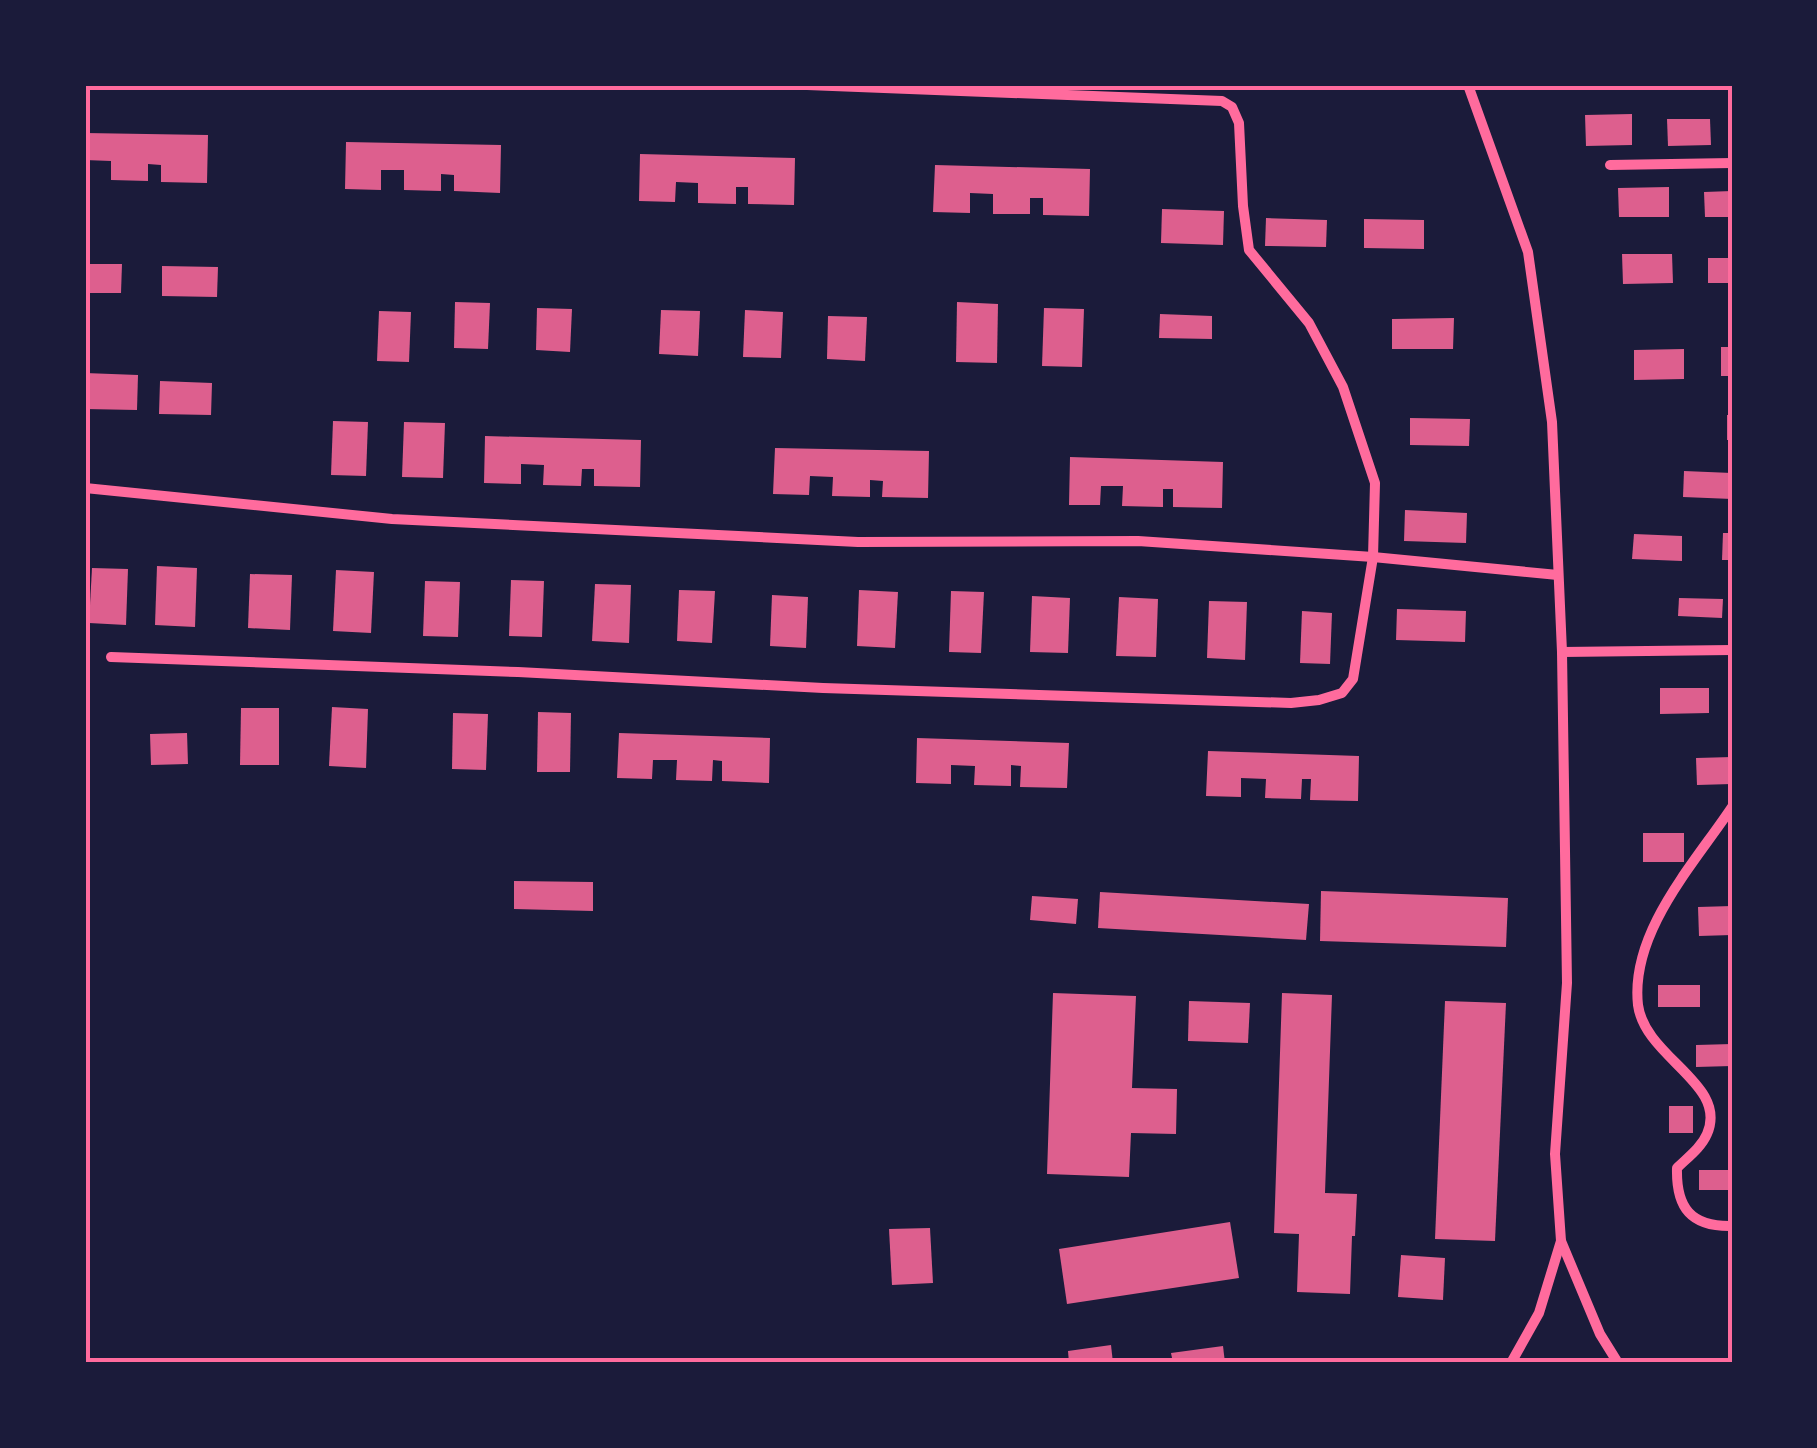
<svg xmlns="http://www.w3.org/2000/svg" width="1817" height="1448" viewBox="0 0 1817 1448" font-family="Bitter,serif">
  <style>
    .building { fill: #dd5f8e }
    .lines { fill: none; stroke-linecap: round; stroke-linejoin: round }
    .minor { stroke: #ff6b9d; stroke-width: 10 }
    .neatline { fill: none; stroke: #ff6b9d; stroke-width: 4 }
  </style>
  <rect width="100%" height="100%" fill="#1b1b3a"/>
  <!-- building -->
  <g class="building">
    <polygon points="1632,114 1632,145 1586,146 1585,115"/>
    <polygon points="1667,119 1710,119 1711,145 1668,146"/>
    <polygon points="85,133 208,135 207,183 161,182 161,165 148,164 148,181 111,180 111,161 85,160"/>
    <polygon points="346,142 501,145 500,193 454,191 454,175 441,174 441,191 404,190 404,170 381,170 381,190 345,189"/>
    <polygon points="640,154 795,158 794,205 748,204 748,187 736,187 736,204 698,203 698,183 676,182 675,202 639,201"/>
    <polygon points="935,165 1090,169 1089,216 1043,215 1043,198 1030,198 1030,214 993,214 993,194 970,193 970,213 933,212"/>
    <polygon points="1669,187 1669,217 1619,217 1618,188"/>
    <polygon points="1732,191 1732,217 1705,217 1704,192"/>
    <polygon points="1162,209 1224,211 1223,245 1161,243"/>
    <polygon points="1266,218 1327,220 1326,247 1265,246"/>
    <polygon points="1364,219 1424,220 1424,249 1364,248"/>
    <polygon points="1622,254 1672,254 1673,283 1623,284"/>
    <rect x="1708" y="258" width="24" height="25"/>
    <polygon points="85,264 122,264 121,293 85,293"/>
    <polygon points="162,266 218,267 217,297 162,296"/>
    <polygon points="455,302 490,303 488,349 454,348"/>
    <polygon points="957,302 998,304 997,363 956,362"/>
    <polygon points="537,308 572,309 570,352 536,350"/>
    <polygon points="1044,308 1084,309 1082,367 1042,366"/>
    <polygon points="661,310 700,311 698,356 659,354"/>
    <polygon points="745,310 783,312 781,358 743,357"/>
    <polygon points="379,311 411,312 409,362 377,361"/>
    <polygon points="1160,314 1212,316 1212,339 1159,338"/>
    <polygon points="828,316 867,317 865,361 827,359"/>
    <polygon points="1454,318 1453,349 1392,349 1392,319"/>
    <rect x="1721" y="347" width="11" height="29"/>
    <polygon points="1684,349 1684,379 1634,380 1634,350"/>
    <polygon points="85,373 138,375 137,410 85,409"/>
    <polygon points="160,381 212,383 211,415 159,414"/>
    <rect x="1727" y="415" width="5" height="25"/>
    <polygon points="1410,418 1470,419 1469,446 1410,445"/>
    <polygon points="333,421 368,422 366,476 331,475"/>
    <polygon points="404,422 445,423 443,478 402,477"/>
    <polygon points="485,436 641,440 640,487 594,486 594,469 582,469 581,486 543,485 544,465 521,464 521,484 484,483"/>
    <polygon points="775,448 929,451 928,498 882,497 883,481 870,480 870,497 832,496 833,477 810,476 809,495 773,494"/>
    <polygon points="1070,457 1223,462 1222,508 1173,507 1173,489 1163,489 1163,507 1122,506 1123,486 1101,486 1100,505 1069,505"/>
    <polygon points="1684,471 1732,473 1732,499 1683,497"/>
    <polygon points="1405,510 1467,513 1466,543 1404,541"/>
    <polygon points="1723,533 1732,533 1732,560 1722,560"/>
    <polygon points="1634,534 1682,536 1682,561 1632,559"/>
    <polygon points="157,566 197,568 195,627 155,625"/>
    <polygon points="92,568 128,569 126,625 89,623"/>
    <polygon points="336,570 374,572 371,633 333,631"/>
    <polygon points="250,574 292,575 290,630 248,628"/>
    <polygon points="511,580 544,581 542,637 509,636"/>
    <polygon points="425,581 460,582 458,637 423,636"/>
    <polygon points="595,584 631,585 629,643 592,641"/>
    <polygon points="679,590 715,591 712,643 677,641"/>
    <polygon points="859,590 898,592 895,648 857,646"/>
    <polygon points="951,591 984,592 981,653 949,652"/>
    <polygon points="772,595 808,597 806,648 770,646"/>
    <polygon points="1032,596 1070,598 1068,653 1030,652"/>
    <polygon points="1119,597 1158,599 1156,657 1116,656"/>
    <polygon points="1679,598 1723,599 1722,618 1678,616"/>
    <polygon points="1209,601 1247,602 1245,660 1207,658"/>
    <polygon points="1397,609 1466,611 1465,642 1396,640"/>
    <polygon points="1302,611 1332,613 1330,664 1300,663"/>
    <polygon points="1660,688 1709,688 1709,713 1660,714"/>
    <polygon points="332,707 368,709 366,768 329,766"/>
    <polygon points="241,708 279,708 279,765 240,765"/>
    <polygon points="538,712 571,713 570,772 537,772"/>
    <polygon points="453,713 488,714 486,770 452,769"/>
    <polygon points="187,733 188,764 151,765 150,734"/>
    <polygon points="619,733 770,738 769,783 722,781 722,761 713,760 712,781 676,780 677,760 653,760 652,779 617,778"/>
    <polygon points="917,738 1069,743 1067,788 1020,787 1021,766 1011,765 1011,786 974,785 975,766 951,765 951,784 916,783"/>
    <polygon points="1208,751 1359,756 1358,801 1310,800 1311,779 1302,779 1301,799 1265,798 1266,779 1241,778 1241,797 1206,796"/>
    <polygon points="1732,757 1732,784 1697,785 1696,758"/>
    <rect x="1643" y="833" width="41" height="29"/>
    <polygon points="514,881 593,882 593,911 514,909"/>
    <polygon points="1321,891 1508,898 1506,947 1320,941"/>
    <polygon points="1100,892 1309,904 1306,940 1098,928"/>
    <polygon points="1032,896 1078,899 1076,924 1030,920"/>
    <polygon points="1732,906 1732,935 1699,936 1698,907"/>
    <rect x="1658" y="985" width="42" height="22"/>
    <polygon points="1053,993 1136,996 1132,1088 1177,1089 1176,1134 1131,1133 1129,1177 1047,1174"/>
    <polygon points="1282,993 1332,995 1325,1193 1357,1194 1355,1236 1352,1236 1350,1294 1297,1292 1299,1234 1274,1233"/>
    <polygon points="1189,1001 1250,1003 1248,1043 1188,1041"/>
    <polygon points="1445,1001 1506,1003 1495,1241 1435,1239"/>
    <polygon points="1732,1044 1732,1066 1696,1067 1696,1045"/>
    <rect x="1669" y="1106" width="24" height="27"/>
    <rect x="1699" y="1170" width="33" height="20"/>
    <polygon points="1230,1222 1239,1278 1067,1304 1059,1249"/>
    <polygon points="930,1228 933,1283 892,1285 889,1229"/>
    <polygon points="1401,1255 1445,1258 1443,1300 1398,1297"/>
    <polygon points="1111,1345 1113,1363 1069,1363 1068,1351"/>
    <polygon points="1223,1346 1225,1363 1173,1363 1171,1353"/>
  </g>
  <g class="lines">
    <!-- minor -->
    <g class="minor">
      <polyline points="1468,85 1528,252 1552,422 1562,652 1567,983 1555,1154 1561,1241 1600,1334 1618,1363"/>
      <polyline points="1610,165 1732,163"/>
      <polyline points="85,488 392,519 858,542 1138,541 1373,557 1558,575"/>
      <polyline points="1562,652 1732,650"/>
      <polyline points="111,657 518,672 823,688 1291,703 1319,700 1342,693 1353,679 1373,557 1375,483 1343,387 1309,323 1249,250 1243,206 1239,123 1232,107 1222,101 807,85"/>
      <path d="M1732 807C1694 864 1630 932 1638 1005 1645 1058 1729 1084 1707 1134 1701 1148 1687 1158 1677 1168 1676 1208 1691 1227 1732 1226"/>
      <polyline points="1511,1363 1539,1313 1561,1241"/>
    </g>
  </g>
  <!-- border -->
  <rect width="1817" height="1448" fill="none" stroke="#1b1b3a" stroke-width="175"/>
  <rect x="88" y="88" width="1642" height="1272" class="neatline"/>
</svg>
